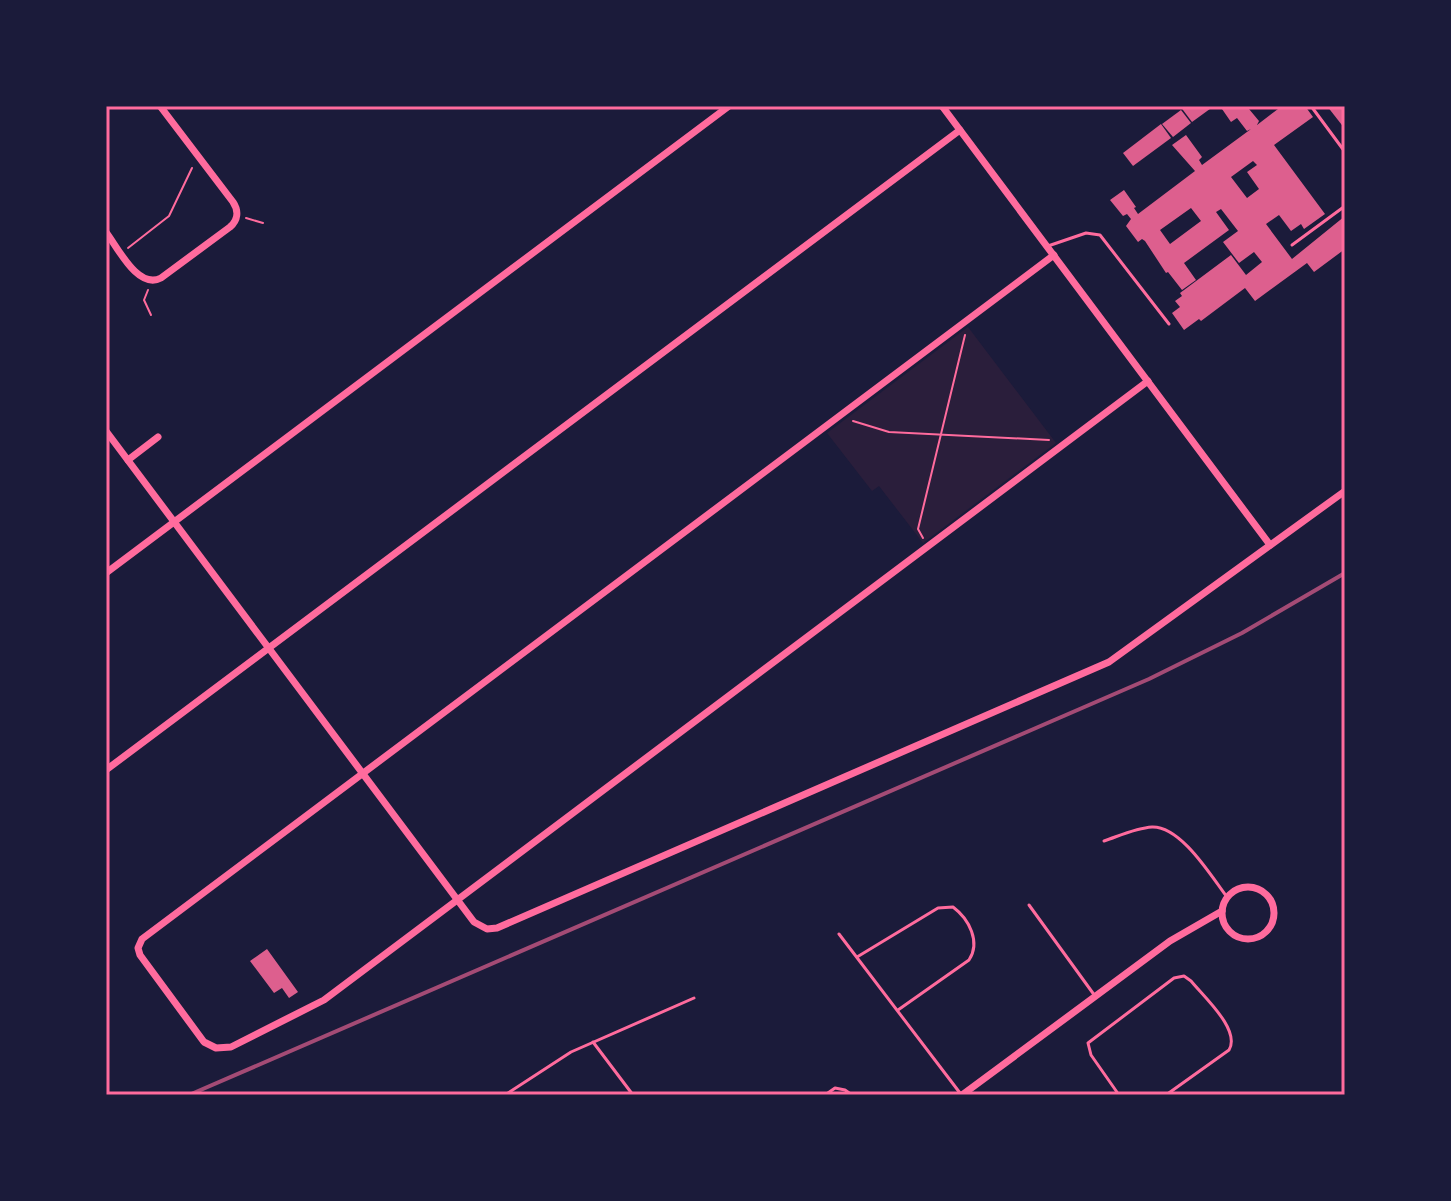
<svg xmlns="http://www.w3.org/2000/svg" width="1451" height="1201" viewBox="0 0 1451 1201" font-family="Manrope,sans-serif">
  <style>
    .green { fill: #2a1e3b }
    .building { fill: #dd5f8e; fill-rule: evenodd }
    .lines { fill: none; stroke-linecap: round; stroke-linejoin: round }
    .path { stroke: #ff6b9d; stroke-width: 2 }
    .service { stroke: #ff6b9d; stroke-width: 3 }
    .minor { stroke: #ff6b9d; stroke-width: 7 }
    .rail { stroke: #a44b75; stroke-width: 4 }
    .neatline { fill: none; stroke: #ff6b9d; stroke-width: 3 }
  </style>
  <rect width="100%" height="100%" fill="#1b1b3a"/>
  <!-- green -->
  <polygon class="green" points="968,327 1056,443 923,543 879,486 872,491 827,433"/>
  <!-- building -->
  <g class="building">
    <polygon points="1180,106 1214,106 1192,122"/>
    <path d="M1226 106H1253L1249 109 1259 121 1257 125 1282 106H1305L1313 117 1274 145 1325 214 1304 229 1301 224 1291 231 1279 215 1266 224 1292 259 1345 216V249L1314 272 1307 263 1255 301 1245 288 1201 321 1199 319 1184 330 1172 313 1180 307 1175 301 1182 296 1180 293 1231 255 1246 275 1262 262 1254 252 1239 263 1223 242 1238 231 1221 209 1216 212 1229 230 1184 263 1196 280 1182 290 1168 272 1166 273 1145 241 1142 239 1138 242 1126 226 1131 219 1127 214 1123 216 1110 200 1124 190 1136 207 1134 208 1138 214 1195 171 1172 145 1186 135 1202 157 1199 160 1202 165 1251 129 1247 131 1237 118 1231 122 1222 109ZM1253 161 1257 165 1247 172 1259 189 1247 198 1231 177ZM1191 208 1201 221 1170 244 1160 230Z"/>
    <polygon points="1327,106 1345,106 1345,129"/>
    <polygon points="1181,110 1191,123 1173,137 1162,124"/>
    <polygon points="1161,124 1171,138 1133,166 1123,153"/>
    <polygon points="267,949 298,992 289,998 282,988 274,993 250,961"/>
  </g>
  <g class="lines">
    <!-- path -->
    <g class="path">
      <polyline points="246,218 263,223"/>
      <polyline points="128,248 169,216 192,168"/>
      <polyline points="148,290 144,300 151,315"/>
      <polyline points="853,421 889,432 1049,440"/>
      <polyline points="923,538 918,529 965,335"/>
    </g>
    <!-- service -->
    <g class="service">
      <polyline points="1311,106 1345,152"/>
      <polyline points="1292,245 1345,206"/>
      <polyline points="1048,246 1086,233 1100,235 1169,324"/>
      <path d="M1104 841C1119 836 1136 828 1152 827 1181 826 1211 876 1227 897"/>
      <polyline points="1029,905 1095,996"/>
      <polyline points="839,934 960,1093"/>
      <path d="M857 957 938 908 953 907C969 919 981 942 969 960L898 1010"/>
      <polyline points="593,1042 633,1095"/>
      <polyline points="505,1095 571,1052 694,998"/>
      <polyline points="825,1095 835,1088 845,1090 852,1095"/>
      <path d="M1119 1095 1091 1055 1088 1043 1174 978 1184 976 1191 981C1204 997 1241 1030 1229 1050L1166 1095"/>
    </g>
    <!-- minor -->
    <g class="minor">
      <polyline points="942,106 1270,545"/>
      <path d="M106 232C118 248 138 290 161 278L230 227C238 220 239 211 233 202L160 106"/>
      <polyline points="1054,255 142,939 138,948 140,955 204,1042 216,1048 231,1047 324,1000 1148,381"/>
      <polyline points="106,431 474,922 487,929 497,928 1109,662 1345,491"/>
      <polyline points="128,460 158,437"/>
      <polyline points="106,573 729,106"/>
      <polyline points="106,770 960,130"/>
      <circle cx="1248" cy="913" r="26"/>
      <polyline points="962,1095 1170,941 1222,911"/>
    </g>
    <!-- rail -->
    <polyline class="rail" points="189,1095 1149,679 1242,633 1345,573"/>
  </g>
  <!-- border -->
  <rect width="1451" height="1201" fill="none" stroke="#1b1b3a" stroke-width="216"/>
  <rect x="108" y="108" width="1235" height="985" class="neatline"/>
</svg>
